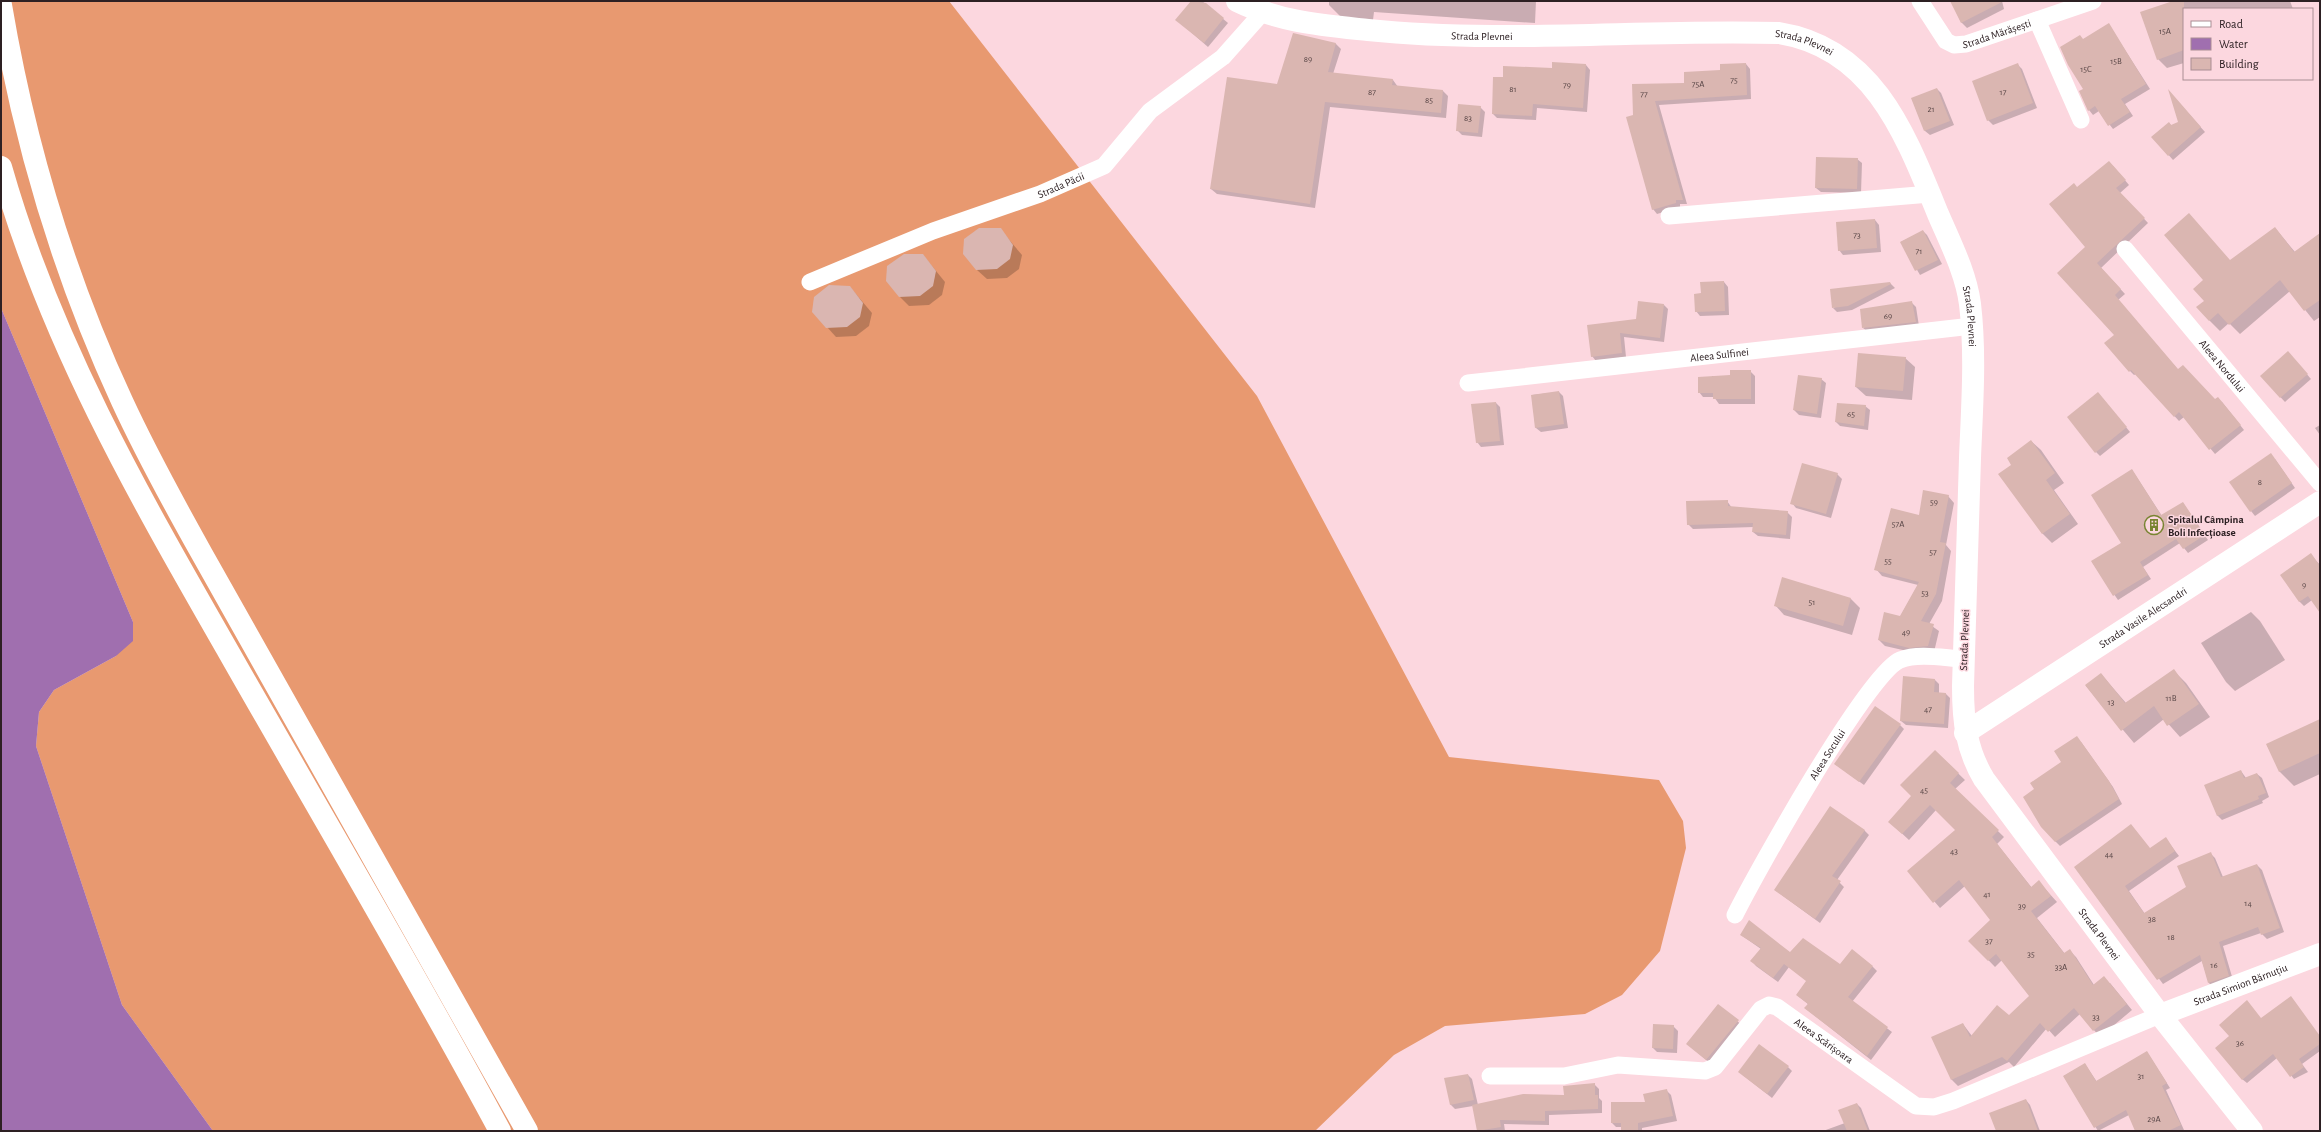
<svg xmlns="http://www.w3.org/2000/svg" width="2321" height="1132" viewBox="0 0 2321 1132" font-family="'Alegreya Sans',sans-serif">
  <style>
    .forest { fill: #e89970 }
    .water { fill: #a06faf }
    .shadow { fill: #0003 }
    .building { fill: #dab6b1 }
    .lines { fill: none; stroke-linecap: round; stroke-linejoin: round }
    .street { stroke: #fff; stroke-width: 17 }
    .secondary { stroke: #fff; stroke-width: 22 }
    .highway { stroke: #fff; stroke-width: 22 }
    .labels { text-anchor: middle; stroke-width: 3; stroke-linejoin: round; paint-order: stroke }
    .number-label { font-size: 9px; fill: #584646 }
    .street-label { font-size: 11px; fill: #2d2023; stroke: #fcd7df }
    .poi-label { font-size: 11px; font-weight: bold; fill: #2d2023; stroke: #fcd7df; text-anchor: start }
  </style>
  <rect width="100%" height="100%" fill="#fcd7df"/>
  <!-- forest -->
  <polygon class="forest" points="1,1 949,1 1257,396 1449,757 1659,780 1683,821 1686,848 1660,951 1622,995 1585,1014 1445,1026 1394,1055 1315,1131 213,1131 122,1005 36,746 39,712 54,690 116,656 133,622 1,308"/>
  <!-- water -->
  <polygon class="water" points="1,308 133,622 133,641 116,656 54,690 39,712 36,746 122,1005 213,1131 1,1131"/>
  <!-- shadow -->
  <g class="shadow">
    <polygon points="1192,1 1202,1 1228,23 1208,47 1177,20"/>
    <polygon points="1329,1 1536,1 1535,23 1374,12 1373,20 1342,18 1329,5"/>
    <polygon points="1951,1 2002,1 2004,9 1967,28 1961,22"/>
    <polygon points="2176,1 2290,1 2293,9 2184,9 2184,63 2167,68 2158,59"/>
    <polygon points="2109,25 2150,89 2125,104 2133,116 2113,129 2099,111 2093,115 2089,110 2084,40"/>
    <polygon points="1294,34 1336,44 1341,49 1333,74 1393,80 1398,87 1443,91 1448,96 1446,118 1330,107 1315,208 1217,194 1211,189 1278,85"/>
    <polygon points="1746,64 1750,69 1751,99 1659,105 1687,204 1680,204 1680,207 1657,214 1653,209 1634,116 1633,85 1686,84"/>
    <polygon points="1586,65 1590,70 1587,112 1537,108 1536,120 1497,118 1493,114 1504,78 1553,69"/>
    <polygon points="2018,65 2022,69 2037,108 1993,125 1988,120"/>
    <polygon points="1937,89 1941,93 1954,125 1930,135 1925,131 1912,99"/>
    <polygon points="2172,95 2205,132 2173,160 2153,137 2169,123 2172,126 2180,122"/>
    <polygon points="1480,107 1485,112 1482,137 1462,135 1457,130"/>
    <polygon points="1857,159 1862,163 1861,193 1821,192 1816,188"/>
    <polygon points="2113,166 2129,185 2120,193 2148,223 2101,268 2125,294 2118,300 2178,370 2215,400 2222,402 2244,430 2215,454 2184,417 2179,421 2136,374 2134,375 2130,371 2115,335 2087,247 2078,188"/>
    <polygon points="1875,220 1879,225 1881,252 1843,255 1839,250"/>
    <polygon points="2275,228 2295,252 2320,234 2320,317 2314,321 2290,291 2240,334 2229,323 2220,331 2209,320 2205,301 2230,261"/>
    <polygon points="1000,229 1022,255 1019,269 1007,278 987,279 977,270"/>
    <polygon points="1923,231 1927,235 1942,264 1920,275 1901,242"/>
    <polygon points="923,255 945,282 942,295 929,305 909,306 899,296"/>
    <polygon points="1724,282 1728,287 1729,315 1700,316 1696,311 1702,294 1702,283"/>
    <polygon points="1890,283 1895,288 1852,310 1837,312 1833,308"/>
    <polygon points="850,287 872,313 869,326 856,336 836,337 827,327"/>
    <polygon points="1912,303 1916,307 1919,326 1868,332 1863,328"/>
    <polygon points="1664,305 1668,309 1664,342 1624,337 1626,357 1596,361 1592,356 1588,326 1637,320"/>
    <polygon points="2292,357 2311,379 2285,402 2261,376"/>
    <polygon points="1905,358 1915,367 1912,400 1866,396 1856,387"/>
    <polygon points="1750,371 1755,376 1755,404 1719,404 1714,397 1703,397 1699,392 1712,378 1712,376 1731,376"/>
    <polygon points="1821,379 1826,383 1821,418 1799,415 1794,410"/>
    <polygon points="1559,392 1563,396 1568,428 1541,432 1536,428 1532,395"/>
    <polygon points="2098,393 2130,432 2100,456 2096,452"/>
    <polygon points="1496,403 1500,407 1504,445 1481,447 1477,442"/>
    <polygon points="1865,406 1870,410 1868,430 1840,426 1836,422"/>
    <polygon points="2320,425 2320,435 2315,428"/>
    <polygon points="2031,441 2041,450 2064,483 2054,490 2078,524 2052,543 2042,533 2013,465"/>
    <polygon points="2275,459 2295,488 2255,516 2251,511"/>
    <polygon points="2132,470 2162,516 2183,503 2208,540 2188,553 2180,543 2143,567 2151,579 2118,600 2092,562 2122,543"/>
    <polygon points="1837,474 1842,479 1831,518 1796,508 1792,503"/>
    <polygon points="1948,496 1954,503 1946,545 1951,551 1942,601 1929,624 1939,631 1934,652 1916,653 1885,646 1879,640 1900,617 1918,585 1882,576 1876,569 1919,516"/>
    <polygon points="1727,501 1732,508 1787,512 1792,517 1790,539 1758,536 1753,532 1754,527 1693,529 1688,524"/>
    <polygon points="2311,555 2320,565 2320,612 2312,600 2304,606 2299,601"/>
    <polygon points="1851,599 1860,608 1852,635 1784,615 1775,605"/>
    <polygon points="2251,612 2260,621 2285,660 2235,691 2226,682 2201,643"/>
    <polygon points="2174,671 2186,683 2210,717 2180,737 2164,719 2134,743 2086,686 2101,674 2126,703"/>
    <polygon points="1904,677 1935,680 1939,684 1939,693 1946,694 1950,698 1948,728 1906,725 1901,721"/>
    <polygon points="2320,720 2320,774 2294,786 2280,772 2267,745"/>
    <polygon points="1900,725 1904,729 1864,785 1835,764"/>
    <polygon points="2081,742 2113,787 2122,804 2060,846 2055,841 2036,790"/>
    <polygon points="1935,751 1965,780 1955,789 2004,837 1997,844 2032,888 2039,882 2057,902 2037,918 2065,954 2070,951 2076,957 2094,985 2110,983 2132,1010 2100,1037 2080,1014 2055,1037 2047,1028 2014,1067 2009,1062 1958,1086 1952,1080 1933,1038 1963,1024 1972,1036 2009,1017 2031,996 2002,960 1995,967 1970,941 1991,920 1965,886 1940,908 1909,872 1956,830 1936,810 1909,840 1896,828"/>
    <polygon points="2241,771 2246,778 2257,774 2262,778 2269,797 2262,801 2263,803 2222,820 2218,816 2206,786"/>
    <polygon points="1864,830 1869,835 1837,880 1844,887 1820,923 1775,890"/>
    <polygon points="2166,839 2179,856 2129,891 2145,914 2187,887 2210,853 2215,858 2223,877 2257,865 2262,870 2284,932 2267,939 2261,933 2223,946 2233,980 2213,988 2209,983 2202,961 2163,984 2076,867 2150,849"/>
    <polygon points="1741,935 1790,954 1840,965 1852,950 1873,967 1877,971 1852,1002 1892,1032 1871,1060 1805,1008 1808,1004 1797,995 1807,981 1789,967 1778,982 1756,966 1752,961 1761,949"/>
    <polygon points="1718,1005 1743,1026 1711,1064 1692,1048"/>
    <polygon points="2262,1019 2320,1036 2320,1051 2302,1064 2308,1072 2294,1079 2277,1058 2247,1083 2242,1079 2230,1036"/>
    <polygon points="1673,1026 1678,1031 1677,1053 1657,1052 1653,1048"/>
    <polygon points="2147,1052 2170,1088 2166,1090 2184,1130 2137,1131 2129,1115 2098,1131 2064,1076 2085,1064 2097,1082"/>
    <polygon points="1788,1067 1792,1071 1772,1098 1744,1076"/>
    <polygon points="1468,1075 1472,1079 1478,1105 1565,1096 1594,1084 1599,1089 1599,1098 1602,1101 1602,1113 1549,1115 1549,1125 1504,1124 1505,1131 1478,1131 1473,1106 1455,1109 1451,1105 1445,1079"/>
    <polygon points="1667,1091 1671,1095 1677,1121 1642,1128 1642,1131 1622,1131 1622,1127 1616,1127 1612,1123"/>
    <polygon points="2026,1100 2030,1105 2040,1131 1997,1131"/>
    <polygon points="1857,1104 1861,1108 1870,1131 1823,1131 1845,1123"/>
  </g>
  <!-- building -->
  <g class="building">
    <polygon points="1191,1 1206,3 1224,18 1204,43 1175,20"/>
    <polygon points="1950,1 2004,1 1961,23"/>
    <polygon points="2173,1 2184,1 2184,50 2157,60 2140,12"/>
    <polygon points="2109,23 2146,84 2121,99 2130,112 2108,126 2095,106 2088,111 2079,91 2083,89 2068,65 2060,47 2080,35 2083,39"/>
    <polygon points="1293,33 1336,43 1328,72 1393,79 1392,85 1443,90 1441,113 1325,102 1310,204 1210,189 1227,77 1277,84"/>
    <polygon points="1552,62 1586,64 1583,108 1533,104 1532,116 1492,114 1493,77 1503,77 1503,66 1552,68"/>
    <polygon points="1746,63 1747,95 1655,101 1683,200 1676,200 1676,203 1652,210 1626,117 1633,115 1632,84 1684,83 1684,72 1720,70 1720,64"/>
    <polygon points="2018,63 2033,103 1987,121 1972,81"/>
    <polygon points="1937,88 1950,121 1924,131 1911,98"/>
    <polygon points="2168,89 2201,127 2168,156 2151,137 2169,122 2171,125 2178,122"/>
    <polygon points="1458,104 1481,106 1478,133 1456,131"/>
    <polygon points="1816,157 1858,158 1857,189 1815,188"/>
    <polygon points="2109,161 2126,180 2116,188 2145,218 2097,263 2121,289 2115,295 2178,369 2183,365 2215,399 2218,397 2241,425 2209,450 2179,412 2174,417 2131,370 2129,372 2104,343 2114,335 2057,273 2085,247 2049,204 2074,183 2077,187"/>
    <polygon points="2189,213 2230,260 2275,227 2294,252 2320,233 2320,300 2304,311 2280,280 2229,325 2218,313 2209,321 2196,307 2204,301 2193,289 2203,280 2164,235"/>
    <polygon points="1875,219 1877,248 1838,251 1836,222"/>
    <polygon points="979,228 1001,228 1013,245 1010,259 997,269 976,270 963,254 964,239"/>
    <polygon points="1923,230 1938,260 1915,271 1900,242"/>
    <polygon points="904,254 923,254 936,271 933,286 920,296 899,297 886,281 887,266"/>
    <polygon points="1724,281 1725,311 1695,312 1694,294 1701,293 1700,282"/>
    <polygon points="1890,282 1891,284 1848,306 1832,308 1830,289"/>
    <polygon points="829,285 850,286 863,303 860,317 847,327 826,328 812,312 814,297"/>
    <polygon points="1638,301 1664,304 1660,338 1620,333 1622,353 1591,357 1587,325 1636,319"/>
    <polygon points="1912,301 1916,322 1862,328 1860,309"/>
    <polygon points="2288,351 2308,374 2280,398 2260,376"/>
    <polygon points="1858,353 1906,357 1903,391 1855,387"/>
    <polygon points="1730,370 1751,370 1751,399 1713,399 1713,393 1698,393 1698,377 1730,375"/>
    <polygon points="1798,375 1822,378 1817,414 1793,410"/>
    <polygon points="1559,391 1564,424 1535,428 1531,395"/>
    <polygon points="2098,392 2127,427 2095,453 2067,417"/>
    <polygon points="1496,402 1500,441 1476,443 1471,404"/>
    <polygon points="1837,403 1866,405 1864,426 1835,422"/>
    <polygon points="2031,440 2055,473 2046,480 2070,514 2042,534 1998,474 2011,465 2007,458"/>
    <polygon points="2271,453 2292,483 2250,512 2229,482"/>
    <polygon points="1802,463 1838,473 1826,514 1790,504"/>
    <polygon points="2132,469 2161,515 2183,502 2205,535 2183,549 2176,539 2140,562 2148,575 2113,596 2091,561 2121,543 2091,495"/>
    <polygon points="1923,490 1949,495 1940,542 1946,543 1936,594 1921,621 1934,624 1928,646 1909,648 1878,640 1884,612 1900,616 1919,582 1874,570 1891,508 1919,515"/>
    <polygon points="1728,500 1728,506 1788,511 1786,535 1752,532 1753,523 1687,525 1686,501"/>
    <polygon points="2311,553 2320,566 2320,613 2308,596 2299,602 2280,575"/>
    <polygon points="1782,577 1851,598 1843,626 1774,606"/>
    <polygon points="2174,669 2199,704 2167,726 2154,706 2121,731 2085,685 2101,673 2125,703"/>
    <polygon points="1903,676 1935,679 1934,692 1946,693 1944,724 1900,721"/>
    <polygon points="1875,706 1901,724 1859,782 1834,764"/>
    <polygon points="2320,719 2320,753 2279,772 2266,744"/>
    <polygon points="2077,736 2109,781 2119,799 2055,842 2041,827 2023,797 2034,789 2030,783 2061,762 2054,751"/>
    <polygon points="1935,750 1959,773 1950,783 1999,830 1992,837 2031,887 2039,880 2051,896 2031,911 2064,953 2070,949 2093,985 2104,976 2127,1004 2093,1031 2074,1008 2048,1032 2040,1023 2007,1061 2002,1057 1951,1080 1931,1037 1963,1023 1970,1037 1997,1005 2009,1015 2029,996 1996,954 1988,961 1968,941 1990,920 1959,880 1933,903 1907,871 1955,830 1930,805 1902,834 1888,822 1911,796 1900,785"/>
    <polygon points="2241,770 2244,778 2257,773 2266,793 2258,796 2259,799 2217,816 2204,785"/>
    <polygon points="1830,806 1865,830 1832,876 1841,881 1815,919 1774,890"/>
    <polygon points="2131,824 2150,848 2166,837 2175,851 2125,886 2144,913 2186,887 2177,866 2211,852 2221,877 2257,864 2280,928 2261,935 2258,927 2219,942 2229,976 2208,983 2200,955 2157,980 2074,867"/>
    <polygon points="1749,920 1790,952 1803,938 1840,964 1852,949 1873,966 1848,997 1888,1027 1867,1056 1804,1008 1808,1004 1796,995 1806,981 1784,964 1773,978 1750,961 1761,948 1740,935"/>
    <polygon points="2291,996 2320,1036 2320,1044 2299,1059 2304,1067 2290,1077 2273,1054 2242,1080 2215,1048 2229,1036 2219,1025 2247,1000 2261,1018"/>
    <polygon points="1718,1004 1739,1020 1706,1060 1686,1044"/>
    <polygon points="1653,1024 1674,1025 1673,1049 1652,1048"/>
    <polygon points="1759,1044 1789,1066 1767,1094 1738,1072"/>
    <polygon points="2147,1051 2167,1083 2162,1086 2181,1125 2168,1131 2135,1131 2126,1110 2094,1128 2063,1076 2085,1063 2096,1081"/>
    <polygon points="1468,1074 1474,1100 1450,1105 1444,1078"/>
    <polygon points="1595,1083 1595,1095 1598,1095 1598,1109 1545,1111 1545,1121 1500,1120 1501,1127 1477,1131 1472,1105 1523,1094 1564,1095 1563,1086"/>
    <polygon points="1667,1089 1673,1116 1638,1123 1638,1131 1621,1131 1621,1123 1611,1123 1611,1102 1645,1102 1643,1094"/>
    <polygon points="2026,1099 2038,1131 1996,1131 1989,1113"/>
    <polygon points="1857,1103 1868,1131 1847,1131 1838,1110"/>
  </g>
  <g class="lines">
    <!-- street -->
    <g class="street">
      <path id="s1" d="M1920 1 1946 41 1954 45 1966 44 2093 1"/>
      <polyline points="2037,20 2081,120"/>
      <polyline points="1669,216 1930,194"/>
      <path id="s2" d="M2125 249 2320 483"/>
      <path id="s3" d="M810 282 933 231 1040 194 1104 166 1150 111 1223 57 1262 13"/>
      <path id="s4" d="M1468 383 1972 326"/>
      <path id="s5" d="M1735 915C1756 873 1867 674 1900 660 1919 653 1943 658 1963 659"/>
      <path id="s6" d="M1490 1076H1564L1618 1065 1705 1071 1715 1067 1761 1009 1769 1005 1777 1007 1916 1106 1934 1107 1953 1101 2160 1015"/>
    </g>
    <!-- secondary -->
    <g class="secondary">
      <path id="s7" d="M1237 1C1280 22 1321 25 1368 30 1505 44 1643 29 1779 33 1874 48 1906 136 1938 214 1950 242 1966 273 1970 304 1976 355 1972 407 1970 458 1968 534 1965 610 1963 686 1963 721 1966 749 1984 779L2160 1015 2252 1131"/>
      <path id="s8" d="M1965 733 2320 502"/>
      <path id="s9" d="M2160 1015 2320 954"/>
    </g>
    <!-- highway -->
    <g class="highway">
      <path d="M1 5C24 141 64 276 122 401 146 453 174 504 202 554L527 1131"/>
      <path d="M1 167C51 343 138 494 228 651 319 811 413 969 500 1131"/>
    </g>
  </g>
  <!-- icons -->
  <defs>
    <g id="building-ring" transform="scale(1)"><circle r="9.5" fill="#fcd7df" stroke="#788431" stroke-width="1.5"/><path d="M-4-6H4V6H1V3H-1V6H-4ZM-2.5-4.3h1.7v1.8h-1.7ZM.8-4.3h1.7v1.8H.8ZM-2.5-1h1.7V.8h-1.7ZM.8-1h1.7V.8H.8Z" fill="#788431"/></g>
  </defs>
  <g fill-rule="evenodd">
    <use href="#building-ring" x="2154" y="525"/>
  </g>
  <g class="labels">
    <!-- number labels -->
    <g class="number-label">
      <text x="2165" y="34">15A</text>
      <text x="1308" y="62">89</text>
      <text x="2116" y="64">15B</text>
      <text x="2086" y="72">15C</text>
      <text x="1734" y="83">75</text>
      <text x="1698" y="87">75A</text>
      <text x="1567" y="88">79</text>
      <text x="1513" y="92">81</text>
      <text x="1372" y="95">87</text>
      <text x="2003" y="95">17</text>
      <text x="1644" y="97">77</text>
      <text x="1429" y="103">85</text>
      <text x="1931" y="112">21</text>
      <text x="1468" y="121">83</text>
      <text x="1857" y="238">73</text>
      <text x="1919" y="254">71</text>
      <text x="1888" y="319">69</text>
      <text x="1851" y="417">65</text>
      <text x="2260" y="485">8</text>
      <text x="1934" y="505">59</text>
      <text x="1898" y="527">57A</text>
      <text x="1933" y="555">57</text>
      <text x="1888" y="564">55</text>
      <text x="2304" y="588">9</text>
      <text x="1925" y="596">53</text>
      <text x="1812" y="605">51</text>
      <text x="1906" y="635">49</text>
      <text x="2171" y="701">11B</text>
      <text x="2111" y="705">13</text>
      <text x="1928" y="712">47</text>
      <text x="1924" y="793">45</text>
      <text x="1954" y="854">43</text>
      <text x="2109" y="857">44</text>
      <text x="1987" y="897">41</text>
      <text x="2248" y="906">14</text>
      <text x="2022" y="909">39</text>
      <text x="2152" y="922">38</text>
      <text x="2171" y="940">18</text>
      <text x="1989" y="944">37</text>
      <text x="2031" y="957">35</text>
      <text x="2214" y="968">16</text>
      <text x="2061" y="970">33A</text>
      <text x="2096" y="1020">33</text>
      <text x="2240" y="1046">36</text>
      <text x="2141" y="1079">31</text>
      <text x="2154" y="1122">29A</text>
    </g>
    <!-- street labels -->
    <g class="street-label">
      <text dy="4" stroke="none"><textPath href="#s1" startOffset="101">Strada Mărășești</textPath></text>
      <text dy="4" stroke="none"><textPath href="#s7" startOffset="249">Strada Plevnei</textPath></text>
      <text dy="4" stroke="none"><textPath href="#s7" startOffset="573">Strada Plevnei</textPath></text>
      <text dy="4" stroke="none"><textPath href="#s3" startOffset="269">Strada Păcii</textPath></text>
      <text dy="4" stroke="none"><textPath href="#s7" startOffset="908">Strada Plevnei</textPath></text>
      <text dy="4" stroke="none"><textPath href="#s4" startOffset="253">Aleea Sulfinei</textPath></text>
      <text dy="4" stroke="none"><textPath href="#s2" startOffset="152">Aleea Nordului</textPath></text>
      <text dy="4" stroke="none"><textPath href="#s8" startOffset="212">Strada Vasile Alecsandri</textPath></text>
      <text transform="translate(1964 640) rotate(-88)" y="4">Strada Plevnei</text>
      <text dy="4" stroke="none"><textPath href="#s5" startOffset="185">Aleea Socului</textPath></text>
      <text dy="4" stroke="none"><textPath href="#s7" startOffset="1568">Strada Plevnei</textPath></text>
      <text dy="4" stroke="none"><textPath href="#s9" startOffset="86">Strada Simion Bărnuțiu</textPath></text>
      <text dy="4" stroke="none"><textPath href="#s6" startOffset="376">Aleea Scărișoara</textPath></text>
    </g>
    <!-- poi labels -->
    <g class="poi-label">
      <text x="2168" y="523">Spitalul Câmpina<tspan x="2168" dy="13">Boli Infecțioase</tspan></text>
    </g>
  </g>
  <!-- border -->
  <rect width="2321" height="1132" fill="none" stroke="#2d2023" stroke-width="4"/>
  <!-- legend -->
  <rect x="2183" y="8" width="130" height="72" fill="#fcd7df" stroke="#a98e94"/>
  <rect x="2191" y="21" width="20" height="6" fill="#ffffff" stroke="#a98e94"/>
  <text x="2219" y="28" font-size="12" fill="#2d2023">Road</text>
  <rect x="2191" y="38" width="20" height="12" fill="#a06faf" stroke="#a98e94"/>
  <text x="2219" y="48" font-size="12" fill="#2d2023">Water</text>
  <rect x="2191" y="58" width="20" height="12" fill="#dab6b1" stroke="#a98e94"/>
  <text x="2219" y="68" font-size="12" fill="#2d2023">Building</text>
</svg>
